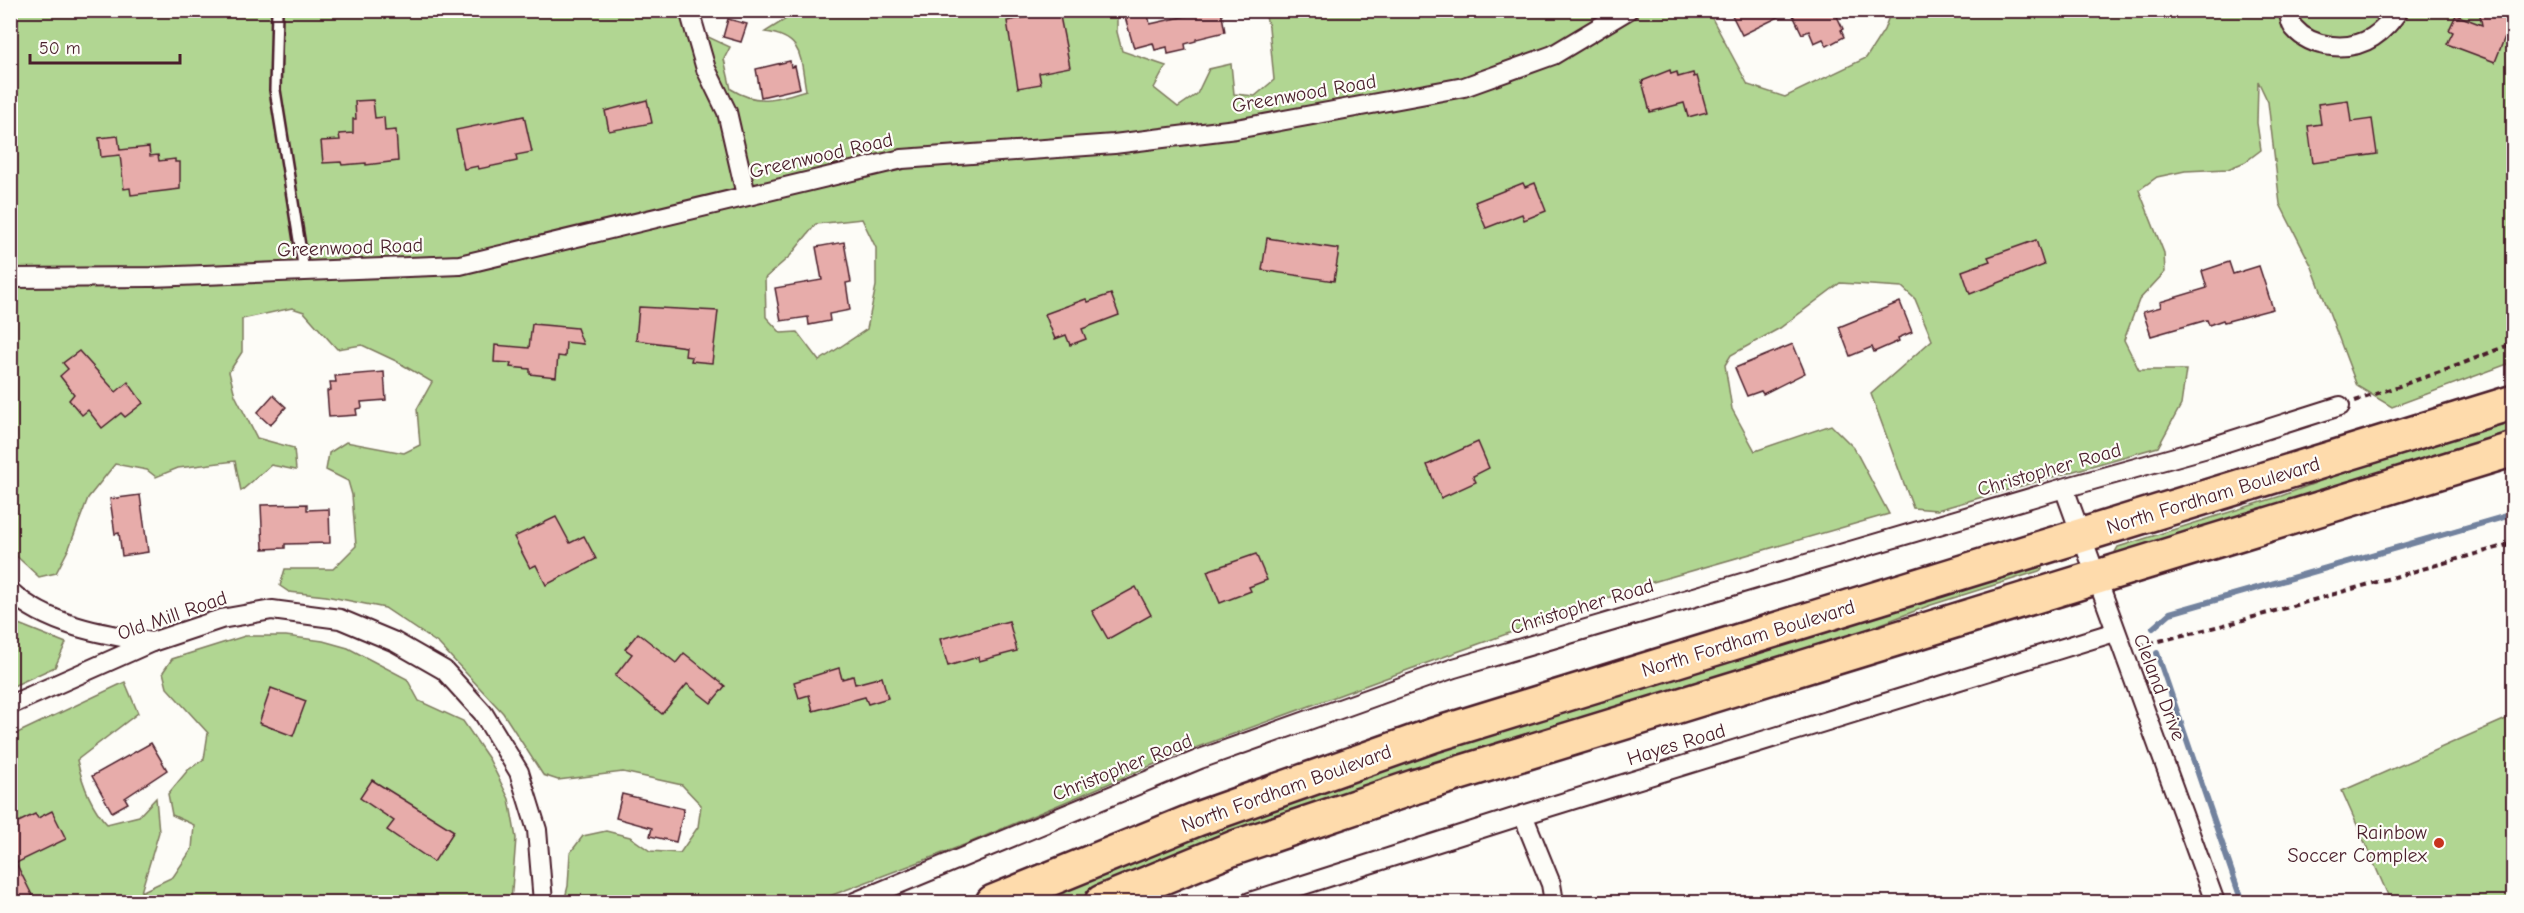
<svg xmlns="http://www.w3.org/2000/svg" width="2524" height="913" viewBox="0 0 2524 913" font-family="'Comic Neue',sans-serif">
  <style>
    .green { fill: #b1d692; stroke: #7e7a5e; stroke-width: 1.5; fill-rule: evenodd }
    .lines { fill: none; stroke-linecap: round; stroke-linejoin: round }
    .stream { stroke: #72829e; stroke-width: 6 }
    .building { fill: #e7acaa; stroke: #4a1f2b; stroke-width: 1.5 }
    .lane-casing { stroke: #4a1f2b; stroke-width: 14 }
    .street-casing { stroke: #4a1f2b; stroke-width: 22 }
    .highway-casing { stroke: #4a1f2b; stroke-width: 38 }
    .path { stroke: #4a1f2b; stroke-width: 4; stroke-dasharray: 6 4.5; stroke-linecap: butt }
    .lane { stroke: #fdfcf7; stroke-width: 9 }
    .street { stroke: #fdfcf7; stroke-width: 18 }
    .highway { stroke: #fedbac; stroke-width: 33 }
    .poi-dot { fill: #c8321e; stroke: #fdfcf7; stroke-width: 2 }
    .labels { text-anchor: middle; stroke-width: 4.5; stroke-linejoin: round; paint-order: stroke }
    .street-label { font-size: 20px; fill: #4a1f2b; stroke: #fdfcf7 }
    .poi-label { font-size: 20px; fill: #4a1f2b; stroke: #fdfcf7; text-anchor: end }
  </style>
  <rect width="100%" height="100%" fill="#fdfcf7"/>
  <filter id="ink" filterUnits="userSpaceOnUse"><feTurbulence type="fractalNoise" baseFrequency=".0167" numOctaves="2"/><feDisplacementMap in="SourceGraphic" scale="12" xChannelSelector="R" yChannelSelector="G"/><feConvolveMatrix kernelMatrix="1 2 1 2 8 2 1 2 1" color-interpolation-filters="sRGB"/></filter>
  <g filter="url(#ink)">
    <!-- green -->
    <g class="green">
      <path d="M824 10 1117 11V32L1122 51 1166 66 1154 88 1178 107 1197 94 1209 69 1231 64 1234 94 1255 96 1274 80 1269 27 1264 11H1708L1748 85 1785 97 1866 58 1884 30 1891 11H2513V362L2392 407 2357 386 2312 267 2280 204 2268 102 2258 81 2257 123 2261 150 2245 162 2228 169 2185 171 2157 177 2139 190 2164 253 2165 272 2139 300 2124 340 2139 370H2186L2181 405 2158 447 1937 510 1913 508 1871 394 1932 340 1915 299 1902 287 1840 283 1780 328 1731 355 1725 365 1732 409 1755 451 1831 425 1854 448 1889 514 1646 584 1476 645 1176 755 964 845 814 902H564L568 886 570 853 583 836 606 831 630 837 650 851 680 853 698 827 701 805 682 785 623 772 558 780 543 775 503 713 439 644 385 608 326 596 289 592 280 586 285 569H333L356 546 352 495 348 481 326 470 329 453 346 442 404 453 420 445 417 409 432 382 396 361 362 345 337 349 304 312 292 308 242 319V352L229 372 235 395 257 438 294 448 296 470 271 465 241 491 235 461 178 468 156 477 147 470 115 464 88 498 69 548 56 573 39 577 11 551 10 11H699L706 36 730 47 724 59 731 89C758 106 777 99 806 90 800 58 804 37 765 32L789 17ZM862 219 876 248V286L867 329 819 361 797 332 781 333 766 317 765 278 790 256 816 224Z"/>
      <polygon points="2513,413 2513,436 2115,556 2114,554 2118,547 2281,496 2447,433"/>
      <polygon points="2042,562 2042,569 2039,571 1928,606 1781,662 1137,877 1074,902 1053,902 1059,886 1325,783"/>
      <polygon points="11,621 66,643 55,667 11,687"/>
      <path d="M245 636H286L323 641 348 648 407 679 419 701 463 721 489 759 509 799 516 838 511 902H11V736L125 682 138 713 77 760C82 783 91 807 107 824L139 816 156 798 159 832 141 892 173 877 192 849 194 825 172 815 168 794 188 770 204 759 208 733 167 688 163 672 172 659Z"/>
      <polygon points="2513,716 2513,895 2497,902 2391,902 2342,791"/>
    </g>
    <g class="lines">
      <!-- stream -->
      <g class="stream">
        <polyline points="2153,628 2170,613 2514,514"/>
        <polyline points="2157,653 2242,902"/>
      </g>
    </g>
    <!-- building -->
    <g class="building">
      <polygon points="1123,10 1147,10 1150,24 1191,15 1190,10 1221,10 1225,32 1196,39 1196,41 1185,44 1186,50 1168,54 1167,47 1155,50 1153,43 1134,48"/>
      <polygon points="1741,10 1834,10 1843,29 1841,30 1844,37 1827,46 1823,39 1814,43 1809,31 1802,34 1791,11 1742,35 1732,15"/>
      <polygon points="2479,10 2514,10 2514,34 2506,34 2495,62 2447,44 2453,32 2449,30 2456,15 2482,25"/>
      <polygon points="1059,11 1070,67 1039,73 1041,84 1018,88 1007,21"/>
      <polygon points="728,19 747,24 741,42 723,37"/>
      <polygon points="790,61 791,67 795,66 800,88 761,97 756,69"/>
      <polygon points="1670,70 1671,74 1677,72 1678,77 1693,73 1694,77 1697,76 1707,112 1688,117 1684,103 1650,112 1642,81"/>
      <polygon points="373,100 375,118 384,117 385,131 396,130 398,161 366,165 366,163 342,165 341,162 323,163 321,141 340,140 339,134 353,133 353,119 356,119 355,101"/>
      <polygon points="647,100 652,123 609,131 605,111"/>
      <polygon points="2348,100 2351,122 2372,119 2377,154 2313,163 2308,126 2321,124 2318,104"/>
      <polygon points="524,116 532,152 516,155 517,161 479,169 478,166 464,169 456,130"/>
      <polygon points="118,136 120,150 149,147 150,156 158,155 159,161 175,159 175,162 180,162 180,189 131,195 130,188 124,189 120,155 101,157 99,138"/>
      <polygon points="1523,183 1525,187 1535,183 1546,211 1524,220 1522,214 1486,228 1475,202"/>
      <polygon points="1267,238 1339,249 1334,281 1262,270"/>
      <polygon points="2036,240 2044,265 1970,294 1962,271 1990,261 1988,257"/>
      <polygon points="844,242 851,282 846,283 850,310 829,314 830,321 809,325 808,317 781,321 775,288 822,280 816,247"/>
      <polygon points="2229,262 2233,274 2259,266 2273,309 2224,322 2223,320 2209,325 2207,320 2151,336 2143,312 2161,307 2160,302 2207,288 2202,271"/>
      <polygon points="1111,294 1119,315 1082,329 1086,339 1070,345 1066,335 1055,339 1045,314 1086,299 1088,302"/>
      <polygon points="1900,302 1912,332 1898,338 1899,341 1874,352 1872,347 1850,356 1839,327"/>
      <polygon points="639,307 718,311 712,363 691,361 692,357 685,356 686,347 636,340"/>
      <polygon points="532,324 577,328 583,344 566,342 565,357 558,356 556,377 530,374 530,369 510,367 511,363 494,362 495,345 529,348"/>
      <polygon points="1793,344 1805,373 1763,394 1761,391 1747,396 1735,368"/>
      <polygon points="79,351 116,392 128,382 143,403 125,417 121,413 102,428 88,410 82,415 69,400 74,394 60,376 68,369 63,363"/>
      <polygon points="384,372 386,400 361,402 362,408 356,409 357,415 329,417 327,391 331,390 330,382 336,382 335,376"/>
      <polygon points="273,395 286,407 270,425 257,413"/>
      <polygon points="1478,442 1489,468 1473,476 1476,482 1441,498 1427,465"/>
      <polygon points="140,495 148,552 122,556 119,533 115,534 110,499"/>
      <polygon points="307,504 307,510 329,509 330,543 285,544 285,548 263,549 261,505"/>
      <polygon points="556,517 570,543 584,536 596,559 546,585 536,565 530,568 514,537"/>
      <polygon points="1256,554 1267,580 1249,587 1251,591 1220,603 1207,571"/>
      <polygon points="1136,587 1151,615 1108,639 1092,611"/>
      <polygon points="1009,621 1017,651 979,661 978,657 948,666 940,639"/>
      <polygon points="638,633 676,663 684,653 725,686 711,703 687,684 662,714 615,676 632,654 625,649"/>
      <polygon points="839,668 842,679 853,676 855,684 882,677 888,698 868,704 865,697 813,711 809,695 799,698 794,682"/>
      <polygon points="271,688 306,701 293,736 259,723"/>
      <polygon points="151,743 167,770 125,798 128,803 112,812 92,776"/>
      <polygon points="372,780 454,831 434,862 387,830 394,821 360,798"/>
      <polygon points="622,794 684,809 676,842 650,836 652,828 616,818"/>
      <polygon points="52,811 66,839 16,863 36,903 10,903 10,826 35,814 38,818"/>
    </g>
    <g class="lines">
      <!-- lane casing -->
      <g class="lane-casing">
        <polyline id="lane" points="277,10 275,90 304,271"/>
      </g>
      <!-- street casing -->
      <g class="street-casing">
        <g id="street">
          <polyline points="689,10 706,69 727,112 746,195"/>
          <path d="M2288 10C2290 16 2290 24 2294 28 2312 49 2350 52 2373 37 2384 30 2391 21 2399 10"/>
          <polyline points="10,278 151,277 460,265 902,159 1114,144 1236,129 1464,87 1553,55 1628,10"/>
          <polyline points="2064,488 2215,902"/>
          <path d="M10 591C46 625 105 635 152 642"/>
          <polyline points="10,705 152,642 221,619 272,610 340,619 395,642 444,670 483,713 519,772 537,830 543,902"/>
          <polyline points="1523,815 1551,884 1554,902"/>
          <polyline points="855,902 1200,759 1454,668 2064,488 2211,447 2340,406"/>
          <polyline points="1250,902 1523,815 2115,632"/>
        </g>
      </g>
      <!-- highway casing -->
      <g class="highway-casing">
        <g id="highway">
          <polyline points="993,902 1197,819 1434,735 2514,402"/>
          <polyline points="1102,902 1234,848 1414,787 2514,449"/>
        </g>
      </g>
      <!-- path -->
      <g class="path">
        <polyline points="2355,401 2446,370 2514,343"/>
        <polyline points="2139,646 2236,622 2514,543"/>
      </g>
      <!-- lane -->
      <use href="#lane" class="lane"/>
      <!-- street -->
      <use href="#street" class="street"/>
      <!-- highway -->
      <use href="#highway" class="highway"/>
    </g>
  </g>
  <!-- markers -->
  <circle class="poi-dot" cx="2439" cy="843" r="6"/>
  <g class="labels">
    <!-- street labels -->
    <g class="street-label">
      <text transform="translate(1304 93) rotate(-10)" y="7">Greenwood Road</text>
      <text transform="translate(821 155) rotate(-13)" y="7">Greenwood Road</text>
      <text transform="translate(350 247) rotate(-2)" y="7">Greenwood Road</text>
      <text transform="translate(2049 469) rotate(-16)" y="7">Christopher Road</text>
      <text transform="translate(2213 495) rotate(-17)" y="7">North Fordham Boulevard</text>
      <text transform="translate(1582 606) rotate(-17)" y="7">Christopher Road</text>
      <text transform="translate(172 615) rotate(-19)" y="7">Old Mill Road</text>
      <text transform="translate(1748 638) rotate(-17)" y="7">North Fordham Boulevard</text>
      <text transform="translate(2160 687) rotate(69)" y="7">Cleland Drive</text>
      <text transform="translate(1676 744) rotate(-17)" y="7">Hayes Road</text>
      <text transform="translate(1122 767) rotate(-22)" y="7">Christopher Road</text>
      <text transform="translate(1286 788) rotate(-20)" y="7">North Fordham Boulevard</text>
    </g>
    <!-- poi labels -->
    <g class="poi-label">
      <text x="2427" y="839">Rainbow<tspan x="2427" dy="23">Soccer Complex</tspan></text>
    </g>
  </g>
  <!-- margin -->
  <rect width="2524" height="913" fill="none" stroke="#fdfcf7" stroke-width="36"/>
  <rect x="18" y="18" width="2488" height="877" fill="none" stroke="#4a1f2b" stroke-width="2" filter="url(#ink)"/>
  <!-- scale -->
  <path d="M30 54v9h150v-9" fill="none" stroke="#4a1f2b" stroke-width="3"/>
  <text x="39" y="54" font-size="18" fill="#4a1f2b" stroke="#fdfcf7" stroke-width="4.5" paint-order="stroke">50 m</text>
</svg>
